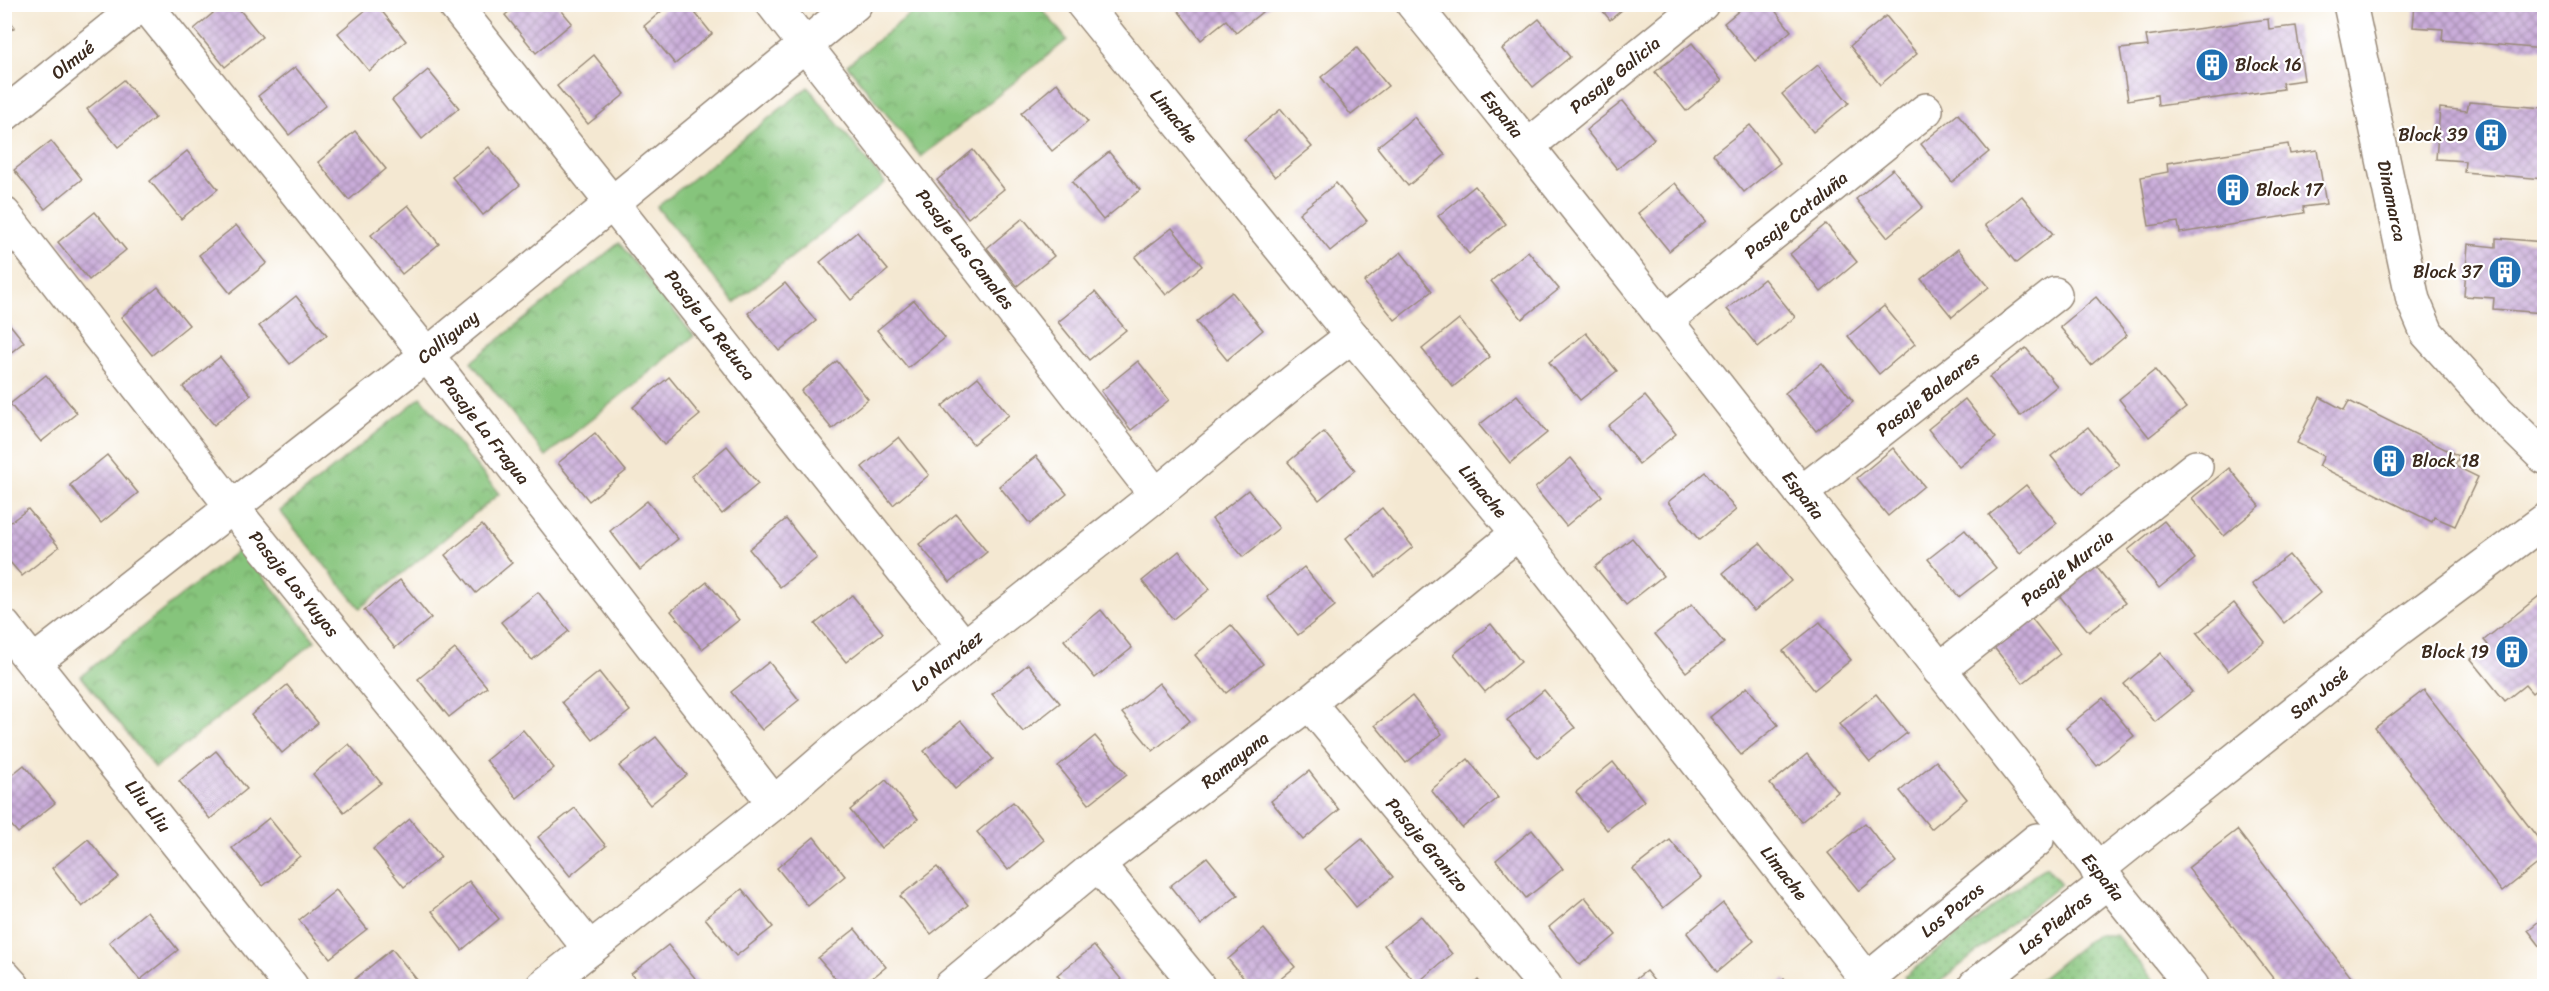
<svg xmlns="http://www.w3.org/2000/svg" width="2549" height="991" viewBox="0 0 2549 991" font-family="Sriracha,sans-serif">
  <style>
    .grass { fill: url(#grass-dots); stroke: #60774c; stroke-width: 1.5 }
    .park { fill: url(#park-crowns); stroke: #60774c; stroke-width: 1.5 }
    .building { fill: url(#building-cross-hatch) }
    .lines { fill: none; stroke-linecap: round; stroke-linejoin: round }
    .minor-casing { stroke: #988978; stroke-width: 36 }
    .minor { stroke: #fff; stroke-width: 33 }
    .labels { text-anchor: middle; stroke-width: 4.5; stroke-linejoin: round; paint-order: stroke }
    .street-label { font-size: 18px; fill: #3b2a1e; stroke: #fff }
    .poi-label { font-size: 18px; fill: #3b2a1e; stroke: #fff; text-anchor: start }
  </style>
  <defs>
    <pattern id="grass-dots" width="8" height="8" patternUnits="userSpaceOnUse" patternTransform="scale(1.5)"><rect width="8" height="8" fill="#86c47b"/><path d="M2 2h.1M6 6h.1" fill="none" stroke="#6f9f64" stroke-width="1.8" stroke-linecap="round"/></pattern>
    <pattern id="park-crowns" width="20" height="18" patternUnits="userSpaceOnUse" patternTransform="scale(1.5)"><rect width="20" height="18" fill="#86c47b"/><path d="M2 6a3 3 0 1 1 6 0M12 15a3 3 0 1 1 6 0" fill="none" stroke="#6f9f64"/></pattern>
    <pattern id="building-cross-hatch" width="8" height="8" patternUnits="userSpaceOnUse" patternTransform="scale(1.5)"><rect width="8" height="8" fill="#caadda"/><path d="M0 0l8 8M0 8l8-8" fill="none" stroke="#a58db0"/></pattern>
  </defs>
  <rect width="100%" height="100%" fill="#fff"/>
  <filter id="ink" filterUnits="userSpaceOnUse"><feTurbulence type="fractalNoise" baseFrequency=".0167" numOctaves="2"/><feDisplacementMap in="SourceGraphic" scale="12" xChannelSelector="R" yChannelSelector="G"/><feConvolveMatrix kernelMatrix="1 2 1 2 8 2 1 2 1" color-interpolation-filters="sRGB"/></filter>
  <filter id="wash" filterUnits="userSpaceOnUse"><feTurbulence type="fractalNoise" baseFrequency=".008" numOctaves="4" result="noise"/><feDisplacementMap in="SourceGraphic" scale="24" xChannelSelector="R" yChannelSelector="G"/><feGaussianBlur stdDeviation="1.35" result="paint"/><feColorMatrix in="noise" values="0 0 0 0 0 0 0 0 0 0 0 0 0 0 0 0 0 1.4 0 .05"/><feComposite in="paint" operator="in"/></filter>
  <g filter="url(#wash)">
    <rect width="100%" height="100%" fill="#f4e8d2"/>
    <!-- grass -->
    <g class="grass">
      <polygon points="2046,866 2061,884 1935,986 1911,986 1904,977"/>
      <polygon points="2095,935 2116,935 2158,986 2032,986"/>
    </g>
    <!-- park -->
    <g class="park">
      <polygon points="921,5 1039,5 1067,40 921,157 847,65"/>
      <polygon points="808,87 885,183 734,303 657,207"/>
      <polygon points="619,243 694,336 546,456 471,362"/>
      <polygon points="421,397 499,494 360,608 280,511"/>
      <polygon points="241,548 315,641 155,768 81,676"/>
    </g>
    <g id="blocks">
      <!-- building -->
      <g class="building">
        <polygon points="224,4 235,4 262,37 225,67 194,29"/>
        <polygon points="373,4 376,4 406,41 369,71 338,33"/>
        <polygon points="670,4 688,4 712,34 675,64 644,26"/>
        <polygon points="1173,4 1272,4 1236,33 1226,20 1201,40"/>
        <polygon points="1597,4 1629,4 1610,20"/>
        <polygon points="1747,4 1770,4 1791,31 1755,61 1724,23"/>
        <polygon points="2415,4 2544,4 2544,49 2442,40 2443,29 2413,27"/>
        <polygon points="517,5 557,5 572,23 536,53 505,15"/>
        <polygon points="4,14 15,27 4,35"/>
        <polygon points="1886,16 1917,54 1880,85 1850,46"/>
        <polygon points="1539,19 1570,57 1533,87 1502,49"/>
        <polygon points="2268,19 2269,29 2296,26 2304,80 2282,83 2283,89 2158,106 2157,95 2128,100 2120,49 2148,46 2146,36"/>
        <polygon points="1692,43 1722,81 1686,111 1655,72"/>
        <polygon points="1357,48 1388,86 1351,115 1321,77"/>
        <polygon points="594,55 625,94 588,124 557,86"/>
        <polygon points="1818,65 1849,103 1813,132 1782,94"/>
        <polygon points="295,67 326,105 289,135 258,96"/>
        <polygon points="428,70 459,108 422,139 392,100"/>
        <polygon points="124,80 155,118 118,147 87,109"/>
        <polygon points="1057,83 1088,122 1052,151 1021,113"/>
        <polygon points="1623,101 1654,139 1617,169 1586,130"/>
        <polygon points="2469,102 2544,108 2544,179 2464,172 2465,161 2436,159 2440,108 2467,111"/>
        <polygon points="1281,109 1312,147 1275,177 1244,139"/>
        <polygon points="1958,114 1989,152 1952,182 1921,144"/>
        <polygon points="1414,117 1445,155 1408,186 1377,147"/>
        <polygon points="1750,125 1780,163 1744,192 1713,154"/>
        <polygon points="355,131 386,169 349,200 318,162"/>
        <polygon points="51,141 82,179 45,209 14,170"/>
        <polygon points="2288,144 2290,154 2317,150 2326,204 2303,207 2304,213 2180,233 2178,222 2149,226 2141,177 2168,172 2167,163"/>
        <polygon points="489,147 520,185 483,215 452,177"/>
        <polygon points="973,150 1004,189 968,218 937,180"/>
        <polygon points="187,151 218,189 181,219 150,181"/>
        <polygon points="1109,152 1140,190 1103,220 1072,182"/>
        <polygon points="1893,169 1923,207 1887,237 1856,199"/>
        <polygon points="1336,183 1367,221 1330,251 1299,213"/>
        <polygon points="1675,183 1706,221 1669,251 1638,213"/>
        <polygon points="1475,186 1506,224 1469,254 1438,216"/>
        <polygon points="2022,196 2053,234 2016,263 1985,225"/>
        <polygon points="408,205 439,244 402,274 371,235"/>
        <polygon points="95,212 126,250 89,280 58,242"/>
        <polygon points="1023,218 1054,256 1017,286 987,248"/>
        <polygon points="1826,224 1857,262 1821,292 1790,254"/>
        <polygon points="236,225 267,263 230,293 199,255"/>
        <polygon points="1172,228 1202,266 1166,295 1135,257"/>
        <polygon points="857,232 888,270 851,300 820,262"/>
        <polygon points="2496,238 2544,242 2544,313 2493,309 2494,298 2464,296 2468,244 2496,247"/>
        <polygon points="1958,249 1989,287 1952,317 1921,279"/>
        <polygon points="1528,251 1559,289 1522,319 1491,281"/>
        <polygon points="1401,252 1432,291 1395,320 1364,282"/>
        <polygon points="1764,279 1795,317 1758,347 1727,309"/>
        <polygon points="785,283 816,321 779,351 748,313"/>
        <polygon points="158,287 189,325 152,355 121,317"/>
        <polygon points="1095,292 1126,330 1089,360 1058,322"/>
        <polygon points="1232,292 1263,330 1227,360 1196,322"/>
        <polygon points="296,296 327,335 290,364 259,326"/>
        <polygon points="2096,297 2127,335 2091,365 2060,327"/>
        <polygon points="914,300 945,338 908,368 877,330"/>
        <polygon points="1884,306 1915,344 1879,374 1848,336"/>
        <polygon points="4,317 24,342 4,358"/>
        <polygon points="1459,319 1490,357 1453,387 1422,349"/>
        <polygon points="1586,333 1617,371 1580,400 1549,362"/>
        <polygon points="2026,348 2057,386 2020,416 1989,377"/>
        <polygon points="220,357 251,395 214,425 183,387"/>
        <polygon points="837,361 868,399 832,429 801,391"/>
        <polygon points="1138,361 1169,400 1131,430 1101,391"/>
        <polygon points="1822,363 1853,401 1816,431 1785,393"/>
        <polygon points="2155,370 2186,408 2149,437 2119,399"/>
        <polygon points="46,375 77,413 41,442 10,404"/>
        <polygon points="669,377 700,415 664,445 633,407"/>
        <polygon points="978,377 1009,415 973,444 942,406"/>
        <polygon points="1517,395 1547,433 1510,463 1479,425"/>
        <polygon points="1645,396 1676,434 1639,464 1608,426"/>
        <polygon points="2320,397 2344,410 2349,401 2459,456 2455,466 2478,477 2455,526 2434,517 2432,522 2319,466 2324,456 2297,443"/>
        <polygon points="1965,399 1996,438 1959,467 1928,429"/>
        <polygon points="2088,427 2119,465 2082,494 2051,456"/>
        <polygon points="1324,432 1355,470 1319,500 1288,462"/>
        <polygon points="595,433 626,471 589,501 558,463"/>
        <polygon points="899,437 929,475 893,505 862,467"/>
        <polygon points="727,446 758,484 722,514 691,476"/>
        <polygon points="1893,448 1924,486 1888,516 1857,478"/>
        <polygon points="107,455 138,493 101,523 70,485"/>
        <polygon points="1036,456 1067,494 1030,524 999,486"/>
        <polygon points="1571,458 1602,496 1566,526 1535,488"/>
        <polygon points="2229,468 2260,506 2224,536 2192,498"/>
        <polygon points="1705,472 1736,510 1699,540 1668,502"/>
        <polygon points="2026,485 2057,523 2020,553 1989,515"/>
        <polygon points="1248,490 1279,528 1243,557 1212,519"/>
        <polygon points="647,501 678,539 640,570 610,531"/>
        <polygon points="1382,508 1413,547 1376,577 1346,538"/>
        <polygon points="28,509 59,547 22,576 4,555 4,527"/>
        <polygon points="956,514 987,552 950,582 919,544"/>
        <polygon points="786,519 817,558 780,587 749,549"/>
        <polygon points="2164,521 2195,559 2159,588 2128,550"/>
        <polygon points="482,525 512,563 476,593 445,555"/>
        <polygon points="1965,530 1996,568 1959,597 1928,559"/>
        <polygon points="1632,538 1663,576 1626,605 1595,567"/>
        <polygon points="1760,543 1791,581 1754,611 1723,573"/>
        <polygon points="1179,551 1210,589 1173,619 1142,581"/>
        <polygon points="2289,555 2320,593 2284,623 2252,584"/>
        <polygon points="2095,565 2125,603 2089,632 2058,594"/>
        <polygon points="1304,567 1335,606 1298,635 1267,597"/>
        <polygon points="400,580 431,618 395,648 364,610"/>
        <polygon points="707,582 739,620 702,649 671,611"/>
        <polygon points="538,592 569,631 532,660 501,622"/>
        <polygon points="2544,592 2544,683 2532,693 2525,685 2505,701 2471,659 2488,645 2484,640"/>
        <polygon points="852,595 883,633 846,662 815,624"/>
        <polygon points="2234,603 2265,642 2228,671 2197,633"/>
        <polygon points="1692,604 1724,643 1686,672 1655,634"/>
        <polygon points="1101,610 1132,648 1095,678 1064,640"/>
        <polygon points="2029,615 2060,654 2023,683 1992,645"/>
        <polygon points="1820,622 1851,660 1814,690 1783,651"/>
        <polygon points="1491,624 1521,662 1485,692 1454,654"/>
        <polygon points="1231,625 1263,664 1226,693 1195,655"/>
        <polygon points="455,649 487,687 449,717 418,679"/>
        <polygon points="2161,653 2192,692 2155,722 2124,684"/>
        <polygon points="769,662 799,700 762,730 731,692"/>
        <polygon points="1028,664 1060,703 1023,732 992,694"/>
        <polygon points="599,672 630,711 593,740 562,702"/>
        <polygon points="1159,683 1190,721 1153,751 1122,713"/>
        <polygon points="287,685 318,723 282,753 251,715"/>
        <polygon points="1747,687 1778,725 1741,755 1710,717"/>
        <polygon points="1544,690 1575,728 1538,758 1507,720"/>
        <polygon points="2424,690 2544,846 2544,859 2502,892 2375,728"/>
        <polygon points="1876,694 1907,733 1870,762 1839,724"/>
        <polygon points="1412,696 1442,734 1406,763 1375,725"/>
        <polygon points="2103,698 2134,736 2097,766 2066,728"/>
        <polygon points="961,721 993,759 955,789 924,751"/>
        <polygon points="523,730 554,768 517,798 486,760"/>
        <polygon points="1095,736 1127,774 1089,804 1058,766"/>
        <polygon points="656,737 687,775 650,805 619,766"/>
        <polygon points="349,744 381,783 344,812 313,774"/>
        <polygon points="216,751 247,789 210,819 179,781"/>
        <polygon points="1807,754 1838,792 1801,822 1770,784"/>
        <polygon points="1468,759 1498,798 1462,828 1431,790"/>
        <polygon points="1936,761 1967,799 1931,829 1900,791"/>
        <polygon points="1613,762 1644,801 1607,830 1576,792"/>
        <polygon points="24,765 55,803 18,833 4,817 4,781"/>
        <polygon points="1309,771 1339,810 1303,840 1271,801"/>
        <polygon points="886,780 918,819 881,848 850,810"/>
        <polygon points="1013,802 1044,840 1008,870 977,832"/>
        <polygon points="575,808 606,846 570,876 538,837"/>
        <polygon points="269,818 300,856 263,886 232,848"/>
        <polygon points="410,819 441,857 404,887 373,849"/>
        <polygon points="1865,823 1896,862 1859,891 1828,853"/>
        <polygon points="1532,830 1563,869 1526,898 1496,860"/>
        <polygon points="2237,830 2358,986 2279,986 2188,868"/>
        <polygon points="814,837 845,876 808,906 777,868"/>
        <polygon points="88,839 119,877 82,907 52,868"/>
        <polygon points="1362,839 1393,877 1356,907 1325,869"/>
        <polygon points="1670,840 1701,878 1663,908 1633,869"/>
        <polygon points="1207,857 1238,895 1201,925 1170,886"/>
        <polygon points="937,867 968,905 931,934 900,896"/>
        <polygon points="469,881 499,919 462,950 432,911"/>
        <polygon points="742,889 773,927 736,956 705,918"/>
        <polygon points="336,890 367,929 330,958 299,920"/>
        <polygon points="1585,897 1616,935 1580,965 1549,927"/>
        <polygon points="1723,903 1754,941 1717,972 1687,933"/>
        <polygon points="147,911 178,950 140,980 109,942"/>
        <polygon points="1421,916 1452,954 1416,984 1384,945"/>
        <polygon points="2544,917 2544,951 2528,930"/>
        <polygon points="855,929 886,967 862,986 842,986 818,958"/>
        <polygon points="1264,929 1295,967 1272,986 1250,986 1228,959"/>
        <polygon points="668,945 699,983 694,986 641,986 631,974"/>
        <polygon points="1094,946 1125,984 1122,986 1066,986 1057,975"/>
        <polygon points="392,949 422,986 360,986 355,979"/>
        <polygon points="1646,971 1658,986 1627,986"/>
        <polygon points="1784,979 1790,986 1776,986"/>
        <polygon points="1478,980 1483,986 1471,986"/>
      </g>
    </g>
  </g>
  <g filter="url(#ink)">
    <use href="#blocks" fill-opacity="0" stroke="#988978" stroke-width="1.5"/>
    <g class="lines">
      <!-- minor casing -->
      <g class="minor-casing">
        <g id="minor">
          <polyline points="145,4 427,355 774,803"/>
          <polyline points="454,4 964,647"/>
          <polyline points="773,4 1156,495"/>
          <polyline points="1083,4 1352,336 1518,533 1872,986"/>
          <path d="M1413 4C1677 328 1929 662 2192 986"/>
          <polyline points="2350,4 2413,300 2427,333 2495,409 2544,457"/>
          <polyline points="4,115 142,4"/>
          <polyline points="1528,146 1702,4"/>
          <polyline points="4,214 232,507 590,949"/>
          <polyline points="1665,321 1926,110"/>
          <polyline points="1801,493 2055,294"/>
          <polyline points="4,626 291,986"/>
          <polyline points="34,662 427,355 855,4"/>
          <polyline points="1939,670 2196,467"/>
          <polyline points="1309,703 1545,986"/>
          <polyline points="1098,864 1198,986"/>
          <polyline points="2097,870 2400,628 2544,521"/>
          <polyline points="4,976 13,986"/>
          <polyline points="1867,980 2037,840"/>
          <polyline points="543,986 774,803 842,744 1156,495 1310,368 1352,336"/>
          <polyline points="951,986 1098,864 1309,703 1518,533"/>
          <polyline points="1975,986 2107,882"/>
        </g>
      </g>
      <!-- minor -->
      <use href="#minor" class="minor"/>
    </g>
  </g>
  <!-- icons -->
  <defs>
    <g id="building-disc" transform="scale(1.725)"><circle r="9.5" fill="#1f6fb2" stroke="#fff"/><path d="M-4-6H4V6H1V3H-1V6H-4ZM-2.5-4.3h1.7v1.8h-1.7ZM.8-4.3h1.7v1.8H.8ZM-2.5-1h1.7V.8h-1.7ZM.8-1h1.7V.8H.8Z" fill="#fff"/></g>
  </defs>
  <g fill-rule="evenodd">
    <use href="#building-disc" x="2212" y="65"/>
    <use href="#building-disc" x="2491" y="135"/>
    <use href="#building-disc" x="2233" y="190"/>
    <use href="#building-disc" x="2505" y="272"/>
    <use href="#building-disc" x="2389" y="461"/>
    <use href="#building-disc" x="2512" y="652"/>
  </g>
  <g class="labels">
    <!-- street labels -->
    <g class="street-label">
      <text transform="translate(73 60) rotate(-39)" y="6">Olmué</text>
      <text transform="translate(1615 75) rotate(-39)" y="6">Pasaje Galicia</text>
      <text transform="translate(1502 114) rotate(51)" y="6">España</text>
      <text transform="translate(1174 116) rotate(51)" y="6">Limache</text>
      <text transform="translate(2392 201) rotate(78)" y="6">Dinamarca</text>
      <text transform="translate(1796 215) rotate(-39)" y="6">Pasaje Cataluña</text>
      <text transform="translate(965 249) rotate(52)" y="6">Pasaje Las Canales</text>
      <text transform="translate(710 325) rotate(52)" y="6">Pasaje La Retuca</text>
      <text transform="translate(448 337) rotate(-39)" y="6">Colliguay</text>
      <text transform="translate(1928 394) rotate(-38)" y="6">Pasaje Baleares</text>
      <text transform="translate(485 430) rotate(52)" y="6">Pasaje La Fragua</text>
      <text transform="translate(1483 491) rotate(50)" y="6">Limache</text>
      <text transform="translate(1803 495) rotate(52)" y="6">España</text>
      <text transform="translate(2067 568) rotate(-38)" y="6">Pasaje Murcia</text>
      <text transform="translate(294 584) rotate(51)" y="6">Pasaje Los Yuyos</text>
      <text transform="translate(947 661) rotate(-38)" y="6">Lo Narváez</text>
      <text transform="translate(2319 693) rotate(-39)" y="6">San José</text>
      <text transform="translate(1235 760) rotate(-38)" y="6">Ramayana</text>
      <text transform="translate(148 806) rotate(52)" y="6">Lliu Lliu</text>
      <text transform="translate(1427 845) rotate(50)" y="6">Pasaje Granizo</text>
      <text transform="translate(1784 873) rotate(52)" y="6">Limache</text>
      <text transform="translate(2103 877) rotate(51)" y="6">España</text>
      <text transform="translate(1952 910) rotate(-39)" y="6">Los Pozos</text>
      <text transform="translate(2055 923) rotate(-39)" y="6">Las Piedras</text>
    </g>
    <!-- poi labels -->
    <g class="poi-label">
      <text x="2235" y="71">Block 16</text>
      <text x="2468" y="141" text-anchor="end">Block 39</text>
      <text x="2256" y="196">Block 17</text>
      <text x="2482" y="278" text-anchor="end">Block 37</text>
      <text x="2412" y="467">Block 18</text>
      <text x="2489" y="658" text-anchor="end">Block 19</text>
    </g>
  </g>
  <!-- margin -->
  <rect width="2549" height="991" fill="none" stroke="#fff" stroke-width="24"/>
</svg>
